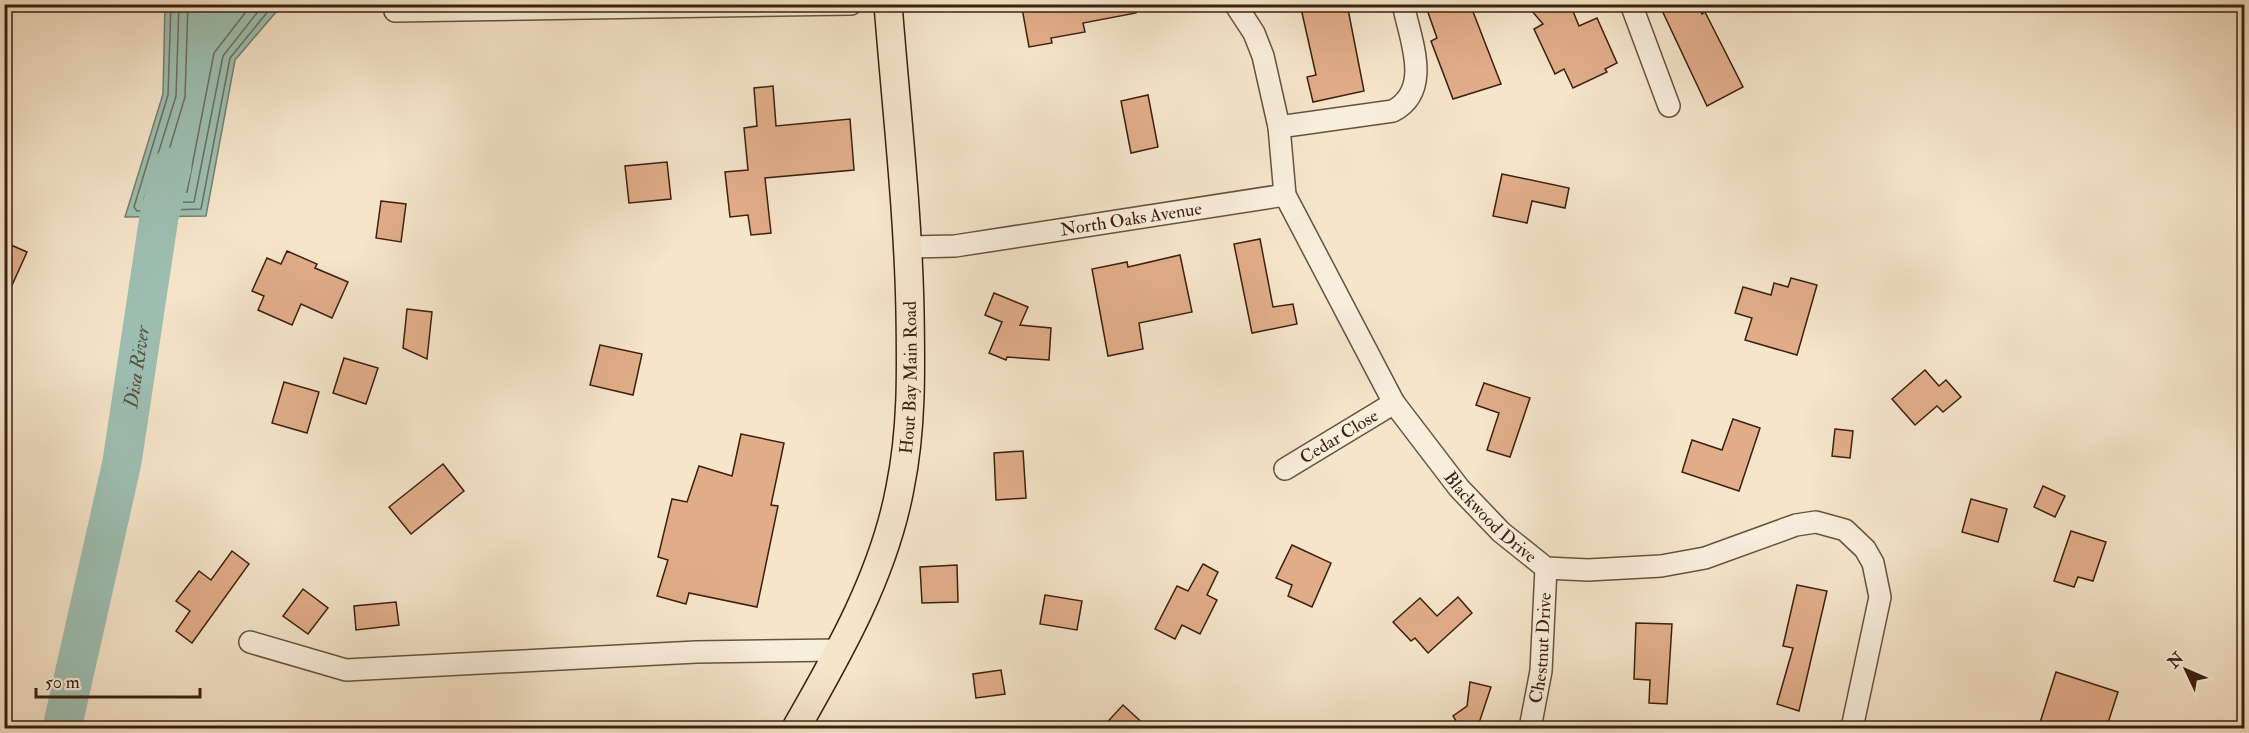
<svg xmlns="http://www.w3.org/2000/svg" width="2249" height="733" viewBox="0 0 2249 733" font-family="'IM FELL Double Pica',serif">
  <style>
    .water { fill: #9dbfb2; stroke: #767f71; stroke-width: 1.5 }
    .lines { fill: none; stroke-linecap: round; stroke-linejoin: round }
    .shore { stroke: #6c7060; stroke-width: 1.5 }
    .river { stroke: #9dbfb2; stroke-width: 39 }
    .building { fill: #e1ad89; stroke: #3c200f; stroke-width: 1.5 }
    .minor-casing { stroke: #6a513e; stroke-width: 24 }
    .major-casing { stroke: #3c200f; stroke-width: 30 }
    .path { stroke: #3c200f; stroke-width: 4; stroke-dasharray: 4.5 3; stroke-linecap: butt }
    .minor { stroke: #f8eedc; stroke-width: 21 }
    .major { stroke: #f5e5c9; stroke-width: 27 }
    .labels { text-anchor: middle; stroke-width: 5; stroke-linejoin: round; paint-order: stroke }
    .street-label { font-size: 18px; fill: #3c200f; stroke: #f8eedc }
    .water-label { font-size: 20px; font-style: italic; fill: #595040; stroke: #f8eedc }
  </style>
  <rect width="100%" height="100%" fill="#f5e5c9"/>
  <filter id="stains"><feTurbulence type="fractalNoise" baseFrequency=".00333" numOctaves="4"/><feColorMatrix values="0 0 0 0 .2 0 0 0 0 .09 0 0 0 0 .02 0 0 0 .5 -.17"/></filter>
  <radialGradient id="worn" r=".72"><stop offset=".6" stop-color="#630" stop-opacity="0"/><stop offset="1" stop-color="#630" stop-opacity=".3"/></radialGradient>
  <!-- water -->
  <polygon class="water" points="165,5 282,5 235,60 206,216 125,217 163,94"/>
  <g class="lines">
    <!-- shore -->
    <g class="shore">
      <polyline points="171,4 168,95 134,207 137,211 201,209 230,58 274,4"/>
      <polyline points="179,4 176,96 144,199 147,203 194,202 223,56 264,4"/>
      <polyline points="188,4 185,97 157,190 159,194 187,192 214,53 252,4"/>
    </g>
    <!-- river -->
    <path class="river" id="s1" d="M62 728 122 462 159 217 172 167"/>
  </g>
  <!-- building -->
  <g class="building">
    <polygon points="1041,4 1135,4 1136,13 1083,23 1085,32 1051,38 1052,43 1029,47 1022,8"/>
    <polygon points="1300,4 1347,4 1364,91 1313,102 1307,77 1316,75"/>
    <polygon points="1425,4 1470,4 1501,84 1453,99 1431,41 1437,38"/>
    <polygon points="1526,4 1570,4 1579,26 1597,18 1617,63 1605,69 1607,72 1573,88 1564,69 1555,74 1534,29 1543,24"/>
    <polygon points="1659,4 1698,4 1702,14 1705,12 1743,87 1707,106"/>
    <polygon points="773,86 776,126 850,119 854,170 765,178 771,233 751,235 748,215 730,217 725,172 748,170 744,128 757,126 754,88"/>
    <polygon points="1148,95 1158,147 1131,153 1121,101"/>
    <polygon points="667,162 671,199 629,203 625,166"/>
    <polygon points="1502,174 1569,188 1565,208 1532,201 1527,223 1493,216"/>
    <polygon points="381,201 406,204 401,242 376,238"/>
    <polygon points="1260,239 1273,307 1293,304 1297,324 1252,333 1234,244"/>
    <polygon points="4,242 27,252 4,303"/>
    <polygon points="287,251 317,264 315,268 348,282 332,318 301,304 292,325 258,310 264,296 252,291 267,258 281,264"/>
    <polygon points="1180,255 1192,312 1139,323 1143,349 1108,356 1092,269 1127,262 1128,267"/>
    <polygon points="1791,278 1817,285 1797,355 1745,340 1752,318 1735,313 1743,287 1771,295 1774,283 1788,287"/>
    <polygon points="994,293 1028,307 1020,325 1051,328 1049,360 1007,357 1006,360 989,353 1002,322 985,315"/>
    <polygon points="407,309 432,312 427,359 403,348"/>
    <polygon points="600,345 642,354 633,395 590,385"/>
    <polygon points="344,358 378,368 366,404 333,393"/>
    <polygon points="1925,370 1939,386 1946,380 1961,397 1943,412 1937,406 1915,425 1892,399"/>
    <polygon points="284,382 319,392 307,433 272,423"/>
    <polygon points="1484,383 1530,398 1510,457 1487,450 1499,413 1476,405"/>
    <polygon points="1733,419 1760,428 1739,491 1682,472 1692,440 1722,450"/>
    <polygon points="1835,429 1853,431 1850,458 1832,456"/>
    <polygon points="741,434 784,443 771,505 778,506 757,607 689,593 686,604 657,596 668,560 658,557 672,499 687,502 699,466 732,476"/>
    <polygon points="1023,451 1026,498 996,500 994,453"/>
    <polygon points="443,464 464,491 411,534 389,507"/>
    <polygon points="2043,486 2065,496 2055,517 2034,507"/>
    <polygon points="1971,499 2007,509 1998,542 1962,532"/>
    <polygon points="2071,531 2106,542 2093,581 2078,577 2074,587 2054,581"/>
    <polygon points="1292,545 1331,563 1312,607 1288,596 1292,585 1276,578"/>
    <polygon points="232,551 249,564 192,643 176,631 190,611 176,601 199,571 211,580"/>
    <polygon points="1203,564 1218,572 1207,595 1217,600 1200,634 1182,625 1175,639 1155,629 1177,586 1188,591"/>
    <polygon points="957,565 958,602 922,603 920,567"/>
    <polygon points="1797,585 1827,591 1799,711 1777,704 1793,648 1783,646"/>
    <polygon points="303,589 328,608 308,634 283,616"/>
    <polygon points="1045,595 1082,601 1077,630 1040,624"/>
    <polygon points="1458,597 1472,613 1428,653 1415,638 1411,641 1393,622 1420,598 1437,616"/>
    <polygon points="396,602 399,625 356,630 354,606"/>
    <polygon points="1636,623 1672,624 1667,704 1649,703 1650,680 1634,679"/>
    <polygon points="1001,670 1005,694 976,698 973,674"/>
    <polygon points="2056,672 2118,692 2106,729 2038,729"/>
    <polygon points="1470,682 1491,687 1477,729 1461,729 1453,716 1467,706"/>
    <polygon points="1123,705 1149,729 1101,729"/>
  </g>
  <g class="lines">
    <!-- minor casing -->
    <g class="minor-casing">
      <g id="minor">
        <path id="s2" d="M1235 4 1254 33 1263 56 1279 127 1285 195 1394 403 1459 488 1501 532 1546 568 1588 570 1661 566 1705 558 1796 525 1816 522 1845 530 1865 549 1873 563 1880 597 1852 728"/>
        <polyline points="1631,4 1669,106"/>
        <polyline points="395,11 851,4"/>
        <path d="M1279 127 1393 111C1433 90 1410 39 1403 4"/>
        <path id="s3" d="M909 247 955 246 1285 195"/>
        <path id="s4" d="M1285 469 1394 403"/>
        <polyline points="250,642 346,670 696,652 839,650"/>
        <path id="s5" d="M1530 728 1541 671 1546 568"/>
      </g>
    </g>
    <!-- major casing -->
    <g class="major-casing">
      <g id="major">
        <path id="s6" d="M796 728C839 653 884 574 900 488 912 429 911 371 910 312 908 209 896 107 888 4"/>
      </g>
    </g>
    <!-- path -->
    <polyline class="path" points="354,4 377,8"/>
    <!-- minor -->
    <use href="#minor" class="minor"/>
    <!-- major -->
    <use href="#major" class="major"/>
  </g>
  <g class="labels">
    <!-- street labels -->
    <g class="street-label">
      <text dy="6" stroke="none"><textPath href="#s3" startOffset="224">North Oaks Avenue</textPath></text>
      <text dy="6" stroke="none"><textPath href="#s6" startOffset="374">Hout Bay Main Road</textPath></text>
      <text dy="6" stroke="none"><textPath href="#s4" startOffset="63">Cedar Close</textPath></text>
      <text dy="6" stroke="none"><textPath href="#s2" startOffset="585">Blackwood Drive</textPath></text>
      <text dy="6" stroke="none"><textPath href="#s5" startOffset="81">Chestnut Drive</textPath></text>
    </g>
    <!-- water labels -->
    <g class="water-label">
      <text dy="7" stroke="none"><textPath href="#s1" startOffset="369">Disa River</textPath></text>
    </g>
  </g>
  <!-- margin -->
  <rect width="2249" height="733" fill="none" stroke="#f5e5c9" stroke-width="24"/>
  <rect x="6" y="6" width="2237" height="721" fill="none" stroke="#3c200f" stroke-width="3"/>
  <rect x="12" y="12" width="2225" height="709" fill="none" stroke="#3c200f" stroke-width="1.5"/>
  <!-- north arrow -->
  <g transform="translate(2186 670) rotate(314)" stroke="#f8eedc" stroke-width="4.5" paint-order="stroke">
  <path d="M0-4.5L10 22L0 15L-10 22Z" fill="#3c200f"/>
  <text y="-9" font-size="16" font-weight="bold" text-anchor="middle" fill="#3c200f">N</text>
  </g>
  <!-- scale -->
  <path d="M36 688v9h164v-9" fill="none" stroke="#3c200f" stroke-width="3"/>
  <text x="45" y="688" font-size="18" fill="#3c200f" stroke="#f8eedc" stroke-width="4.5" paint-order="stroke">50 m</text>
  <rect width="100%" height="100%" filter="url(#stains)"/>
  <rect width="100%" height="100%" fill="url(#worn)"/>
</svg>
